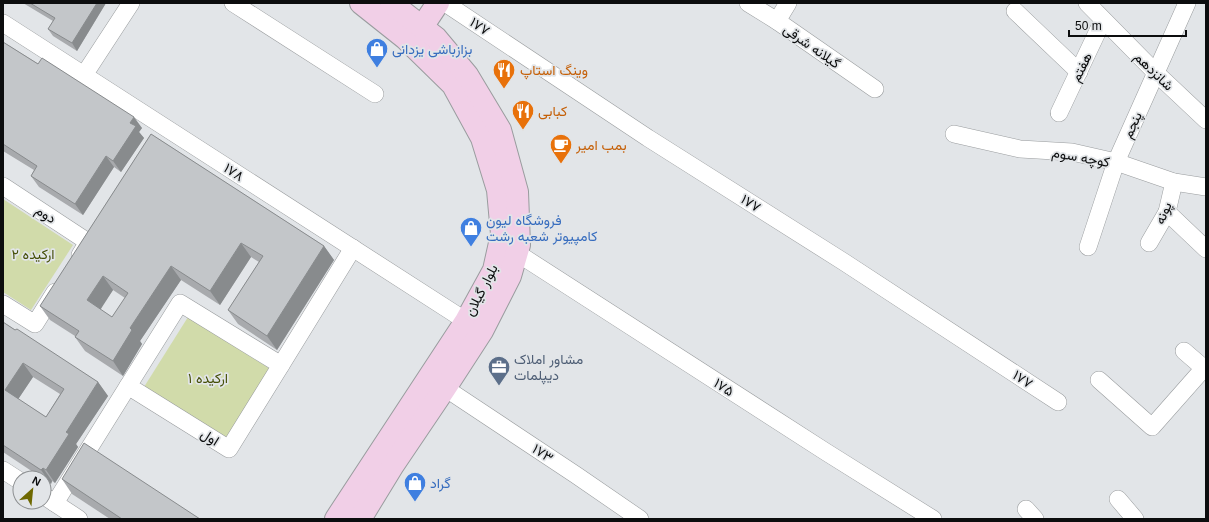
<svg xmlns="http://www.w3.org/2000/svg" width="1209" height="522" viewBox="0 0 1209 522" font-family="Helvetica,Vazirmatn,sans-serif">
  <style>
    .green { fill: #d1dbaa }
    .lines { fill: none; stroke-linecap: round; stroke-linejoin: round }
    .street-casing { stroke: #999c9e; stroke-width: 18 }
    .secondary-casing { stroke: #999c9e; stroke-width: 24 }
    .street { stroke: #fff; stroke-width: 17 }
    .secondary { stroke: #f1cfe7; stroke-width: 22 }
    .wall { fill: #a8aaad; fill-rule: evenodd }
    .shaded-wall { fill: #888b8d }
    .building { fill: #c3c6c9; stroke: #888b8d; fill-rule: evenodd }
    .labels { text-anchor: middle; stroke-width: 3.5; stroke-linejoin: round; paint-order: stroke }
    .street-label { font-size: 14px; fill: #0c0d0e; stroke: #e2e5e8 }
    .shop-label { font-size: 14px; fill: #366cbe; stroke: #e2e5e8; text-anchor: start }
    .food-label { font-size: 14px; fill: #c56008; stroke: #e2e5e8; text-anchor: start }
    .park-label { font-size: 14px; fill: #465009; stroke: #e2e5e8 }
    .service-label { font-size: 14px; fill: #4e5e75; stroke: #e2e5e8; text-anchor: start }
  </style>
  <rect width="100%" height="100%" fill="#e2e5e8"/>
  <!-- green -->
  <g class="green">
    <polygon points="3,199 73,245 31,310 3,292"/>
    <polygon points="188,317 272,370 228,440 144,387"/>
  </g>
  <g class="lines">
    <!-- street casing -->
    <g class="street-casing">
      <g id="street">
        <polyline points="233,3 375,94"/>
        <polyline points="445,3 648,138 844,262 1058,402"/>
        <polyline points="748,3 777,21 875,89"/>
        <polyline points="1087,3 1156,73 1206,120"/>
        <polyline points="1015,11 1079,72"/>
        <polyline points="777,21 788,3"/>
        <polyline points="3,23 466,321"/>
        <polyline points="84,75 131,3"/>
        <polyline points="1059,113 1103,20"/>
        <polyline points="954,134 1020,149 1072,152 1116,162 1174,182 1206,187"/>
        <polyline points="3,186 88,242 80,255"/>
        <polyline points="1167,212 1206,249"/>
        <polyline points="1149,243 1167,212 1174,182"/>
        <polyline points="1088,247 1116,162 1187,3"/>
        <polyline points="517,253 826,452 933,519"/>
        <polygon points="180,303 281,365 229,449 128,386"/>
        <polyline points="3,304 35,324 55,292"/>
        <polyline points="1184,351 1206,370"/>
        <polyline points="281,365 353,248"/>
        <polyline points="1099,380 1152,427 1204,368"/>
        <polyline points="445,388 576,475 640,519"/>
        <polyline points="3,470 20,481"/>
        <polyline points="44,496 79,519"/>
        <polyline points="1118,499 1135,519"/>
        <polyline points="55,503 128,386"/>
        <polyline points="1026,509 1035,519"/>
      </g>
    </g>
    <!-- secondary casing -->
    <g class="secondary-casing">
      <g id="secondary">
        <polyline points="422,27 438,3"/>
        <polyline points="336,519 466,321 494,270 502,234 498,190 482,138 453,85 405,38 361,3"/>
        <polyline points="360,519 393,465 445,388 482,331 510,276 519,245 517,192 500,130 467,75 436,38 391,3"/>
      </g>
    </g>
    <!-- street -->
    <use href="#street" class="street"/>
    <!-- secondary -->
    <use href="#secondary" class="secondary"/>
  </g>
  <!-- wall -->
  <g class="wall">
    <polygon points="23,3 106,3 77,51 53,36 48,29 53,21"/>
    <polygon points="3,42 142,128 139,132 144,138 121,172 114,167 83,215 39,187 31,176 34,170 3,151"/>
    <path d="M151 134 324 246 334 260 277 350 238 324 228 310 259 262 251 257 220 305 181 280 140 341 142 344 123 376 85 351 75 337V336L50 320 40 306ZM113 290 125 298 112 317 100 309Z"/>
    <path d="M3 322 98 382 108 396 76 444 78 447 55 483 52 481 51 484 44 479V478H42L3 452ZM33 377 60 394 46 417 18 399Z"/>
    <polygon points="62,479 200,519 110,519 72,494"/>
  </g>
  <!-- shaded-wall -->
  <g class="shaded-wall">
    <polygon points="97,3 106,3 77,51 72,43"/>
    <polygon points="134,117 142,128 139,132 144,138 121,172 113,161 130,123"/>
    <polygon points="106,156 114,167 83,215 75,204"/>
    <polygon points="241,243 251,257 220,305 210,291"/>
    <polygon points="324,246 334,260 277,350 267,336"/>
    <polygon points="171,266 181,280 140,341 142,344 123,376 113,361 130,328"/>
    <polygon points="103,276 113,290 97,315 87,300"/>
    <polygon points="23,363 33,377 15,404 5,390"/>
    <polygon points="98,382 108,396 76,444 78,447 55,483 46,470 67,431"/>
    <polygon points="43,468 52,481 51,484 41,470"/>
  </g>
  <!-- building -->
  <g class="building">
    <polygon points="30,3 97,3 72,43 48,29 55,18"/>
    <polygon points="3,42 38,64 42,58 134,117 130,123 136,126 113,161 106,156 75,204 31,176 37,166 3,144"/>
    <path d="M151 134 324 246 267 336 228 310 263 256 241 243 210 291 171 266 130 328 132 330 113 361 75 337 79 331 40 306ZM103 276 128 293 112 317 87 300Z"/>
    <path d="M3 322 15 330 17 329 98 382 67 431 66 432 69 434 46 470 43 468 41 470 3 445ZM23 363 64 389 46 417 5 390Z"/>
    <polygon points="84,443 200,519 122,519 62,479"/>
  </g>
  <!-- icons -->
  <defs>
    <g id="shop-pin" transform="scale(1.15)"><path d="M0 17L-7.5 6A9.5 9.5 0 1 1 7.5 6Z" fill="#3f7fe0" stroke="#e2e5e8"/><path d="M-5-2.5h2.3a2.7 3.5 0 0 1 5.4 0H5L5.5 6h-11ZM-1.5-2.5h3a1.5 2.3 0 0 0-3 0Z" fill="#fff"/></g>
    <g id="restaurant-pin" transform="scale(1.15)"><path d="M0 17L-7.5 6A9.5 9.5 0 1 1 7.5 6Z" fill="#e8710a" stroke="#e2e5e8"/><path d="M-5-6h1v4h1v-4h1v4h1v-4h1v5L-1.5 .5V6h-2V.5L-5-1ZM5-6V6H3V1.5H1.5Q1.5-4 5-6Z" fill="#fff"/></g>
    <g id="cafe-pin" transform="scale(1.15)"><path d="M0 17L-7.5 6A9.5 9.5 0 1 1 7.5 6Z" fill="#e8710a" stroke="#e2e5e8"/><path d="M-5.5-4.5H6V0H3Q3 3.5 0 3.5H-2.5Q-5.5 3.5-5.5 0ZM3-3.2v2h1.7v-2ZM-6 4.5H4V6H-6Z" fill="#fff"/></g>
    <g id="office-pin" transform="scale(1.15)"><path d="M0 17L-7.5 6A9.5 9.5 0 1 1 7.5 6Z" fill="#5c6f8a" stroke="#e2e5e8"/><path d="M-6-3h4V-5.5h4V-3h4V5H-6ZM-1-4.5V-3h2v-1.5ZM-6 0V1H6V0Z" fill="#fff"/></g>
  </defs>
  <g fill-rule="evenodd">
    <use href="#shop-pin" x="377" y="49"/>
    <use href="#restaurant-pin" x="504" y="70"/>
    <use href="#restaurant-pin" x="523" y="111"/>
    <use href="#cafe-pin" x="561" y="145"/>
    <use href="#shop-pin" x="471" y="228"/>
    <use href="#office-pin" x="499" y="367"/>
    <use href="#shop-pin" x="415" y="483"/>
  </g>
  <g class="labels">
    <!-- street labels -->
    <g class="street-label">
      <text transform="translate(480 26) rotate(34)" y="5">۱۷۷</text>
      <text transform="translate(812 46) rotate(35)" y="5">گیلانه شرقی</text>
      <text transform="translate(1081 67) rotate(-64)" y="5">هفتم</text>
      <text transform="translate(1154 71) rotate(44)" y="5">شانزدهم</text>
      <text transform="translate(1132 125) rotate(-66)" y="5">پنجم</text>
      <text transform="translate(1081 157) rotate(10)" y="5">کوچه سوم</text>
      <text transform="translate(234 172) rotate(33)" y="5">۱۷۸</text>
      <text transform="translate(751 203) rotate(32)" y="5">۱۷۷</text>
      <text transform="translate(1163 213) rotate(-67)" y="5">پونه</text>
      <text transform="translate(46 214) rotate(33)" y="5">دوم</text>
      <text transform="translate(481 290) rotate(-63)" y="5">بلوار گیلان</text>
      <text transform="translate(1023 379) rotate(33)" y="5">۱۷۷</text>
      <text transform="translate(724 387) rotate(33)" y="5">۱۷۵</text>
      <text transform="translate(210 437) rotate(32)" y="5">اول</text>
      <text transform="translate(543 453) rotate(33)" y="5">۱۷۳</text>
    </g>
    <!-- shop labels -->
    <g class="shop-label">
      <text x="392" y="54">بزازباشی یزدانی</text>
      <text x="486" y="225">فروشگاه لیون<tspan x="486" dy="16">کامپیوتر شعبه رشت</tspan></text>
      <text x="430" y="488">گراد</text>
    </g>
    <!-- food labels -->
    <g class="food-label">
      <text x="520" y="75">وینگ استاپ</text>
      <text x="538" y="116">کبابی</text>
      <text x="576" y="150">بمب امیر</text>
    </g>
    <!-- park labels -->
    <g class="park-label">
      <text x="33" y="259">ارکیده ۲</text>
      <text x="208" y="383">ارکیده ۱</text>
    </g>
    <!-- service labels -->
    <g class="service-label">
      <text x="514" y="364">مشاور املاک<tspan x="514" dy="16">دیپلمات</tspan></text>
    </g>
  </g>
  <!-- border -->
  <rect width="1209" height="522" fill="none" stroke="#0c0d0e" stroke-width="8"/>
  <!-- north arrow -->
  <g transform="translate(32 490) rotate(27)"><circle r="19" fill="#e2e5e8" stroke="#8c8f91"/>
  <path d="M0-3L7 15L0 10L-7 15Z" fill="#6e6800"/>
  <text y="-6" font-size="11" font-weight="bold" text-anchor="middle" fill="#0c0d0e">N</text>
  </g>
  <!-- scale -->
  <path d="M1069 30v6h117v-6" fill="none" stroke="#0c0d0e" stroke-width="2"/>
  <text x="1075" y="30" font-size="12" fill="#0c0d0e" stroke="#e2e5e8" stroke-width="3" paint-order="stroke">50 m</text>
</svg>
